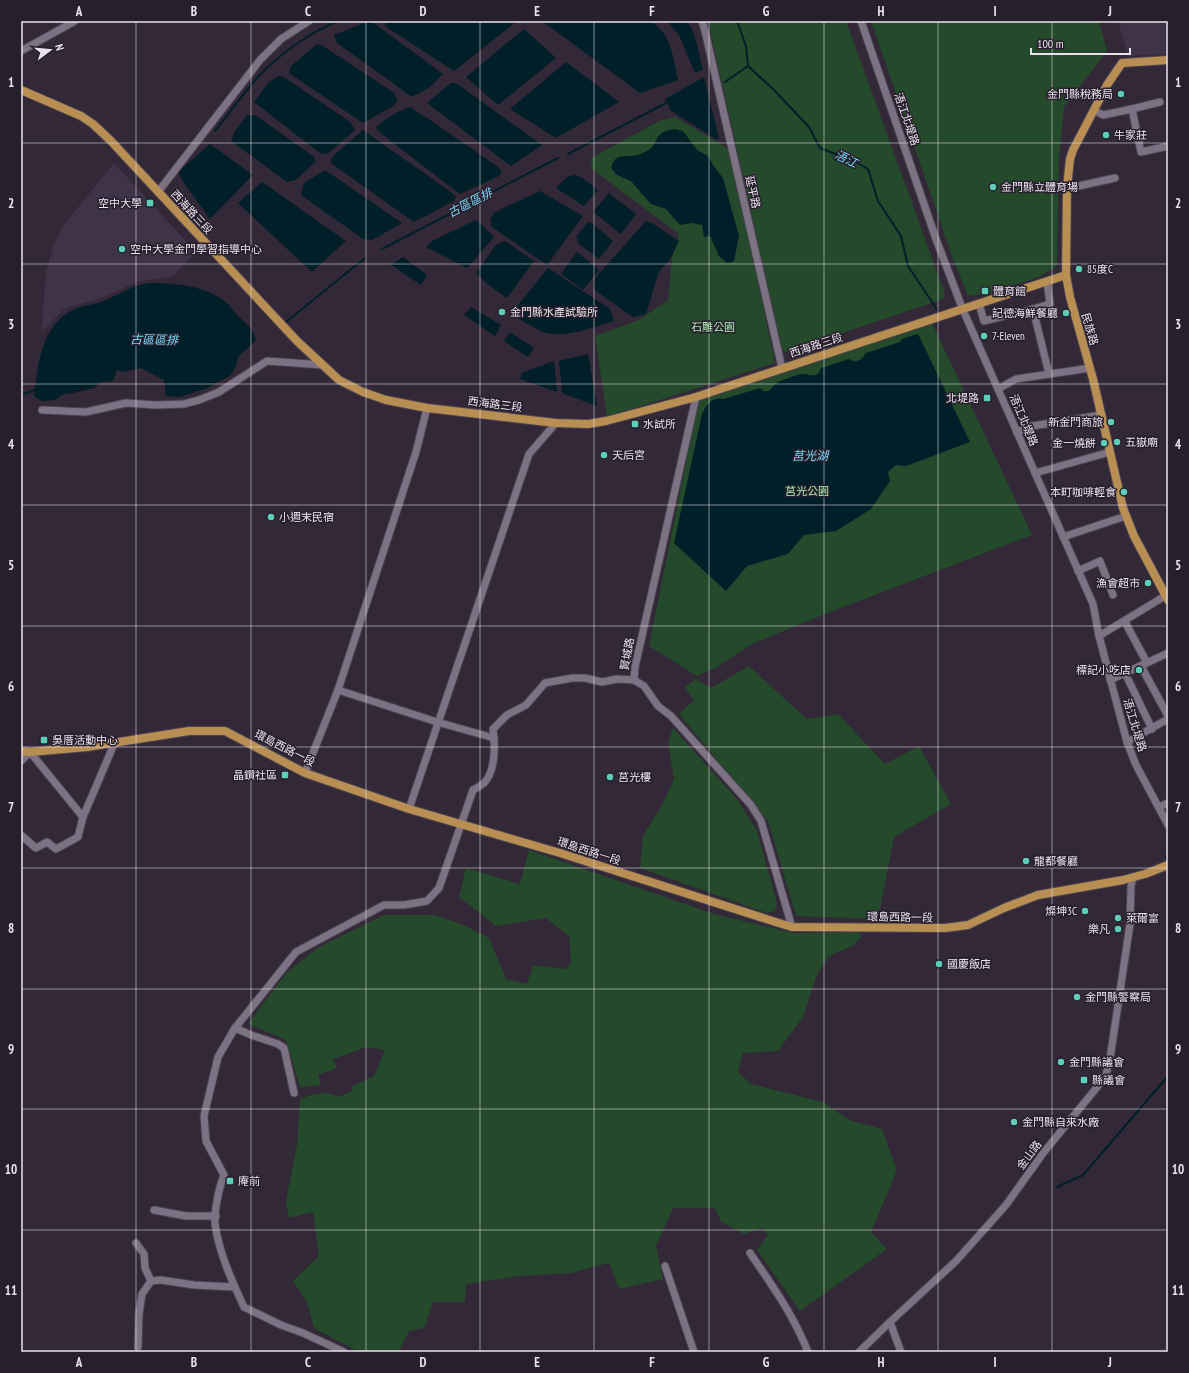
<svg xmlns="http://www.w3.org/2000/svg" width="1189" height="1373" viewBox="0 0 1189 1373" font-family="'PT Sans Narrow','Noto Sans TC',sans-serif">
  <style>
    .built { fill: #3f3347 }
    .green { fill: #24492b }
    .water { fill: #001f28 }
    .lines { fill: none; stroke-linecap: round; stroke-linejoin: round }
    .stream { stroke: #001f28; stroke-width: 2 }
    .minor-casing { stroke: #4b4350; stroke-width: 9 }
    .major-casing { stroke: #4b4350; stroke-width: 10 }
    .minor { stroke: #7c7283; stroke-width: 7 }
    .major { stroke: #b88e52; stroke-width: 8 }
    .grid { fill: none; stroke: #eae3ed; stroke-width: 1; stroke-opacity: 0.55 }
    .poi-dot { fill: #5dceb9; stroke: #281f2d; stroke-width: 1.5 }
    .labels { text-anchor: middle; stroke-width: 3; stroke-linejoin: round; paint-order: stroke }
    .poi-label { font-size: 11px; fill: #eae3ed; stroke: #281f2d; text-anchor: start }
    .street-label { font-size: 11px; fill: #eae3ed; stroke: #281f2d }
    .park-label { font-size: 11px; fill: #abecb3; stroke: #281f2d }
    .water-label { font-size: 12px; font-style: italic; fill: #77dbf9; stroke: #281f2d }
    .neatline { fill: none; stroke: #eae3ed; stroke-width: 1.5 }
    .grid-label { font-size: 13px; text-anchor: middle; font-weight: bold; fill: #eae3ed }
  </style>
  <rect width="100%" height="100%" fill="#322837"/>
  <!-- built -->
  <g class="built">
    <polygon points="1118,21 1168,21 1168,54 1128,56"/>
    <polygon points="114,163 196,252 173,276 137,282 99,299 69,307 62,311 41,333 46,274 53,246 64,225"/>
  </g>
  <!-- green -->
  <g class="green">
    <polygon points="708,21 846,21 945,294 943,299 786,352 782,350"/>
    <polygon points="871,21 1099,21 1107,51 1064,107 1059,158 1057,266 1041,276 1035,278 992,293 968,296 953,259"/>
    <polygon points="675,117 729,149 775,363 607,417 595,336 639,320 668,300 672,259 679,234 592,169 591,158 659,121"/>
    <polygon points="932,323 1032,535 825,614 754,643 715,668 697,676 649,646 699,398"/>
    <polygon points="749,666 807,719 838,714 885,764 919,746 951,804 894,837 878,919 796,916 768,821 679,714 694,700 685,687 696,679 711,688"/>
    <polygon points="673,728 737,799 757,831 777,903 775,911 767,913 640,868 643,836 662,805 674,779 668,744"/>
    <path d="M529 850 714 914 794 933 860 932 861 937 852 946 829 956 816 977 803 1017 778 1051 743 1053 738 1072 751 1084 823 1102 849 1120 882 1129 897 1170 871 1232 887 1249 800 1311 757 1250 768 1235 762 1228 744 1234 721 1222 715 1208H673L656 1246 663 1279 619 1289 609 1263 571 1273 520 1276 466 1284 465 1302H433L424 1328 409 1331 400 1349 402 1352H359L314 1328 307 1302 293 1281 319 1256 313 1212 289 1218 286 1201 297 1145 300 1099C314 1094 325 1090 339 1097L352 1091V1086L374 1076 385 1050 367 1047 333 1059 337 1068 318 1075 321 1085 300 1087 286 1040 248 1024 287 972 319 947 384 915H435L466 926 489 938 506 979 527 984 533 965 567 969 571 961 569 936 546 918 496 926 459 897 466 868 520 884Z"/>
  </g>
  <!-- water -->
  <g class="water">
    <polygon points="369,21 371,21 443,74 430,87 412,97 337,43 334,35"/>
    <polygon points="387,21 514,21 516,22 454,71 385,26"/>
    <path d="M542 21H650C672 34 673 58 678 80L640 93Z"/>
    <path d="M667 21C673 21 681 20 686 22 695 26 700 60 703 69L695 73 679 35Z"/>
    <polygon points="524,29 556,58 498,105 466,77"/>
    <polygon points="317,44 323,46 393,92 398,100 393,106 363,123 289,73 291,66"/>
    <polygon points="566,62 619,102 556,138 510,109"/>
    <polygon points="279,76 284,77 350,122 355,130 339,144 327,154 320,153 254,102 269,82"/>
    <polygon points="704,77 719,139 717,140 670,110 665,99"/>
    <polygon points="451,83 456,83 542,145 511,166 427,103"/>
    <path d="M410 107 430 120 498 167 502 172 499 176 460 194 379 132 376 128C381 120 401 110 410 107Z"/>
    <polygon points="247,115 255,115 313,156 316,161 296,180 287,182 231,141 235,131"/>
    <path d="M675 129 683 131 697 150 708 156 715 168 723 178 739 236 734 261 727 263 719 256 710 236 704 237 702 225 692 223 680 225 666 209 651 204 641 193 631 181 617 175 611 168C614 155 621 156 632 156 637 156 642 153 647 151 660 145 651 132 675 129Z"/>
    <polygon points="363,130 452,193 456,197 454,201 414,222 331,163 331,159 334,155"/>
    <polygon points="210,144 253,175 210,219 186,186 178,172"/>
    <polygon points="325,170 402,223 372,240 363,239 301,195 304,183"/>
    <polygon points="574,175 581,177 598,190 584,206 556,188 567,177"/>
    <polygon points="262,182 346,241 312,272 238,203"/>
    <polygon points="540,191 583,216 547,265 492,227 490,219 495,212"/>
    <polygon points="609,193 636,214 621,234 593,212"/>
    <polygon points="476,220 483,226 494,237 467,268 426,247 432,241"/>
    <polygon points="646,221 652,223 679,241 669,261 659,271 646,314 633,317 596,291 593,286 595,278"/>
    <polygon points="588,222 593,224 613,241 599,259 579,244 576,237"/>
    <polygon points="505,241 534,261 507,298 487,284 476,273 496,245"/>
    <polygon points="577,252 599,270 583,290 561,274"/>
    <polygon points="403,257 427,275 421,285 391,265"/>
    <path d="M548 268 610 309 614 321C594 327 561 340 541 331 531 326 521 320 511 314Z"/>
    <path d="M149 283C173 283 202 285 223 300 229 304 233 311 238 316 247 325 252 327 256 340L238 357 236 366 231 375 205 389 180 397 166 396 164 380 141 368 123 372 117 370 113 381 101 382 94 388 73 393 64 394 55 400 42 401 34 396C38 367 40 330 69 312 79 305 93 306 104 301 118 295 133 285 149 283Z"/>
    <polygon points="471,307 501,325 495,336 464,315"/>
    <polygon points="510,332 534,348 528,357 504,341"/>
    <path d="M918 334 970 442 906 466 896 465 888 472 890 481 871 509 836 531 804 535 788 554 747 566 726 591 674 543 702 414C706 405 713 396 724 399L760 388C769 397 772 385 778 382 783 380 798 374 803 374 811 374 809 377 818 374L821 368 849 359C856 364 862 360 866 353L900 342 902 339Z"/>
    <polygon points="588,354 597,406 562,393 559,361"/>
    <polygon points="554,361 557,392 520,379 522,373"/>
  </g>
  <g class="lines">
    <!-- stream -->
    <g class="stream">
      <polyline points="737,21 746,46 748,66 774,90 809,127 820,148 854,161 868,169 878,201 901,236 908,266 938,311"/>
      <polyline points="725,82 748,66"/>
      <path d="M215 131C229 114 242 95 257 78 277 56 311 31 339 21"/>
      <polyline points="568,154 668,102"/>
      <polyline points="382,249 558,158"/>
      <polyline points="286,322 365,258"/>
      <polyline points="21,395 37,389"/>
      <polyline points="1165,856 1168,861"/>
      <polyline points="1057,1187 1083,1175 1168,1076"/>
    </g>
    <!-- minor casing -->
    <g class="minor-casing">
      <g id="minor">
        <polyline points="702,21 705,31 782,368"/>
        <polyline points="861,21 936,239 963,310 1093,604 1099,636 1127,742 1136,765 1168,825"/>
        <polyline points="21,51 75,21"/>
        <polyline points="1132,109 1160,102"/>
        <polyline points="1094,110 1103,115 1132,109 1141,152 1168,146"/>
        <polyline points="1067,187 1074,187 1115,178"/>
        <polyline points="158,192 260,60 281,39 309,21"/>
        <polyline points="1047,282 1050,304 1033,309 1049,374"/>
        <polyline points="979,304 984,321 1033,309"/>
        <polyline points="998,389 1016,379 1090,368"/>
        <polyline points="42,410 86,412 126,403 156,405 184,404 199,400 219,392 267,361 323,365"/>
        <polyline points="1017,433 1026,427 1101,415"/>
        <polyline points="1035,473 1110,452"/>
        <polyline points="1063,537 1126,516"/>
        <polyline points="1078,571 1100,561 1113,595"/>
        <polyline points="1125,622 1147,663"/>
        <polyline points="1099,636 1165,596"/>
        <polyline points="1141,666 1168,716"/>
        <polyline points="1125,673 1152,729"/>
        <polyline points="634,680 644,686 658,706 671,716 751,805 761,821 792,927"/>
        <polyline points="1110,680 1168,653"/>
        <polyline points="338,690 437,722 494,738"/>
        <polyline points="1127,742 1168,719"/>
        <polyline points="21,761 30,752 83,817 115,742"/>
        <polyline points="305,773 338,690 416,452 427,408"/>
        <polyline points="1159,807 1168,803"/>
        <polyline points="409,809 529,454 556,423"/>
        <polyline points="21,837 22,836 36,848 47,842 56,849 78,837 83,817"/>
        <polyline points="235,1028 251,1035 278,1044 284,1048 294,1093"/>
        <polyline points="154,1210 186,1216 216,1216"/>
        <polyline points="136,1243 144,1254 145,1268 151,1281 161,1280 194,1285 234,1287"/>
        <path d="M750 1253C772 1285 794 1316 808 1352"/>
        <polyline points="665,1266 694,1352"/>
        <polyline points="890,1322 901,1352"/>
        <polyline points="138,1347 139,1314 142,1294 151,1281"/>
        <path d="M344 1352 303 1333 281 1325 244 1307C232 1281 219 1253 215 1224 214 1212 219 1187 224 1175L206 1141 204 1116 218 1057 235 1028 296 952 384 905H404L427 901 439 888 473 790C477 788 481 785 484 783 496 771 495 744 493 729L507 715 526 705 545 683 572 678H585L602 682 617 679 634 680 635 667 696 397"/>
        <polyline points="859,1352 890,1322 956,1261 1006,1205 1044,1152 1098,1086 1106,1075 1111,1052 1130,924 1131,886 1133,877"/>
      </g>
    </g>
    <!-- major casing -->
    <g class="major-casing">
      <g id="major">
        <polyline points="1168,60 1122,63 1107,85 1073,150 1070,159 1067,187 1066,275 1070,297 1093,379 1123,508 1134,536 1168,600"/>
        <polyline points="21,90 81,116 93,124 111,141 297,341 339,380 363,392 386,400 427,408 556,423 588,424 606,421 696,397 1066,275"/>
        <polyline points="21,751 30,752 87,747 189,731 225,731 305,773 409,809 560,853 782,924 792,927 945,928 968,925 1004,908 1038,895 1123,880 1145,874 1168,865"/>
      </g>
    </g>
    <!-- minor -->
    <use href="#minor" class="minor"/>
    <!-- major -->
    <use href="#major" class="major"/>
  </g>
  <!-- grid -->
  <path class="grid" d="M136 21V1352M251 21V1352M366 21V1352M480 21V1352M594 21V1352M709 21V1352M824 21V1352M938 21V1352M1052 21V1352M21 143H1168M21 264H1168M21 384H1168M21 505H1168M21 626H1168M21 747H1168M21 868H1168M21 989H1168M21 1109H1168M21 1230H1168"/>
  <!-- markers -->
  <g class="poi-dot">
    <circle cx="1121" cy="94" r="4"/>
    <circle cx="1106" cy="135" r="4"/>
    <circle cx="993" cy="187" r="4"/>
    <rect x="146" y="199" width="8" height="8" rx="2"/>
    <circle cx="122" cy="249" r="4"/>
    <circle cx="1079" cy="269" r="4"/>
    <rect x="981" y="287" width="8" height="8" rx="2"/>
    <circle cx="502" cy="312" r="4"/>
    <circle cx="1066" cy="313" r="4"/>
    <circle cx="984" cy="336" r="4"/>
    <rect x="983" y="394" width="8" height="8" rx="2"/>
    <circle cx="1111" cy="422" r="4"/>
    <rect x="631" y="420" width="8" height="8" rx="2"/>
    <circle cx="1117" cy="442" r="4"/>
    <circle cx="1104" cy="443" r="4"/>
    <circle cx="604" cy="455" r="4"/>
    <circle cx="1124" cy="492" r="4"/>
    <circle cx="271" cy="517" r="4"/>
    <circle cx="1148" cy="583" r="4"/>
    <circle cx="1139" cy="670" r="4"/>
    <rect x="40" y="736" width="8" height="8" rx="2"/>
    <rect x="281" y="771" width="8" height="8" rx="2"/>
    <circle cx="610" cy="777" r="4"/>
    <circle cx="1026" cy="861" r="4"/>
    <circle cx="1085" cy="911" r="4"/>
    <circle cx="1118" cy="918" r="4"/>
    <circle cx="1118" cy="929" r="4"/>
    <circle cx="939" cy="964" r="4"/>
    <circle cx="1077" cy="997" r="4"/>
    <circle cx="1061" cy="1062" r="4"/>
    <rect x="1080" y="1076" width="8" height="8" rx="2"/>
    <circle cx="1014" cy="1122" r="4"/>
    <rect x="226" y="1177" width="8" height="8" rx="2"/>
  </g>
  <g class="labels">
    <!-- poi labels -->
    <g class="poi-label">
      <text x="1113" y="98" text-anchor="end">金門縣稅務局</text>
      <text x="1114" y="139">牛家莊</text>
      <text x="1001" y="191">金門縣立體育場</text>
      <text x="142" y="207" text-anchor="end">空中大學</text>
      <text x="130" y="253">空中大學金門學習指導中心</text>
      <text x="1087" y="273">85度C</text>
      <text x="993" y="295">體育館</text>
      <text x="510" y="316">金門縣水產試驗所</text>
      <text x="1058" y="317" text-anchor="end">記德海鮮餐廳</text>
      <text x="992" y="340">7-Eleven</text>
      <text x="979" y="402" text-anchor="end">北堤路</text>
      <text x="1103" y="426" text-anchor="end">新金門商旅</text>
      <text x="643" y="428">水試所</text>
      <text x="1125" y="446">五嶽廟</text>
      <text x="1096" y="447" text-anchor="end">金一燒餅</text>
      <text x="612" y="459">天后宮</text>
      <text x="1116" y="496" text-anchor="end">本町咖啡輕食</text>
      <text x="279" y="521">小週末民宿</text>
      <text x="1140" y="587" text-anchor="end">漁會超市</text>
      <text x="1131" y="674" text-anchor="end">標記小吃店</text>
      <text x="52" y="744">吳厝活動中心</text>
      <text x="277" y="779" text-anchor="end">晶鑽社區</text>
      <text x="618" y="781">莒光樓</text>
      <text x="1034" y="865">龍都餐廳</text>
      <text x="1077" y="915" text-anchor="end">燦坤3C</text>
      <text x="1126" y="922">萊爾富</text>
      <text x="1110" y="933" text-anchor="end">樂凡</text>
      <text x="947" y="968">國慶飯店</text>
      <text x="1085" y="1001">金門縣警察局</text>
      <text x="1069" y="1066">金門縣議會</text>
      <text x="1092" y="1084">縣議會</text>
      <text x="1022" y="1126">金門縣自來水廠</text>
      <text x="238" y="1185">庵前</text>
    </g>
    <!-- street labels -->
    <g class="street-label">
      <text transform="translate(907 119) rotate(71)" y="4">浯江北堤路</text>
      <text transform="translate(753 192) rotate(77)" y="4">延平路</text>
      <text transform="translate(192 212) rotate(47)" y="4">西海路三段</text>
      <text transform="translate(1090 329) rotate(74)" y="4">民族路</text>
      <text transform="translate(816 345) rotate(-18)" y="4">西海路三段</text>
      <text transform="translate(495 404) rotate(7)" y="4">西海路三段</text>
      <text transform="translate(1024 420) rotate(67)" y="4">浯江北堤路</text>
      <text transform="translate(627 654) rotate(-80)" y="4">賢城路</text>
      <text transform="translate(1135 725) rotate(73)" y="4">浯江北堤路</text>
      <text transform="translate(285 748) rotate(27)" y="4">環島西路一段</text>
      <text transform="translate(589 851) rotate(18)" y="4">環島西路一段</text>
      <text transform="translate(900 917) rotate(1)" y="4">環島西路一段</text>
      <text transform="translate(1029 1155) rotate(-53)" y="4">金山路</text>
    </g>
    <!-- park labels -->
    <g class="park-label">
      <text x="713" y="331">石雕公園</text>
      <text x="807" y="495">莒光公園</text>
    </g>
    <!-- water labels -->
    <g class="water-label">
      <text transform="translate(846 159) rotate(25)" y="4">浯江</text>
      <text transform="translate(470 203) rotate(-27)" y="4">古區區排</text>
      <text transform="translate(154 340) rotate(1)" y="4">古區區排</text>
      <text x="810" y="460">莒光湖</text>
    </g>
  </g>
  <!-- border -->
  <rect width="1189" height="1373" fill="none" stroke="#281f2d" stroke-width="44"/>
  <!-- north arrow -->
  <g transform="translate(50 50) rotate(74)" stroke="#281f2d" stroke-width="3" paint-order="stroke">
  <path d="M0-3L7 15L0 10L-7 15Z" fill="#eae3ed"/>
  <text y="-6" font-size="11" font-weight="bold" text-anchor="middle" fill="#eae3ed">N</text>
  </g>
  <!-- scale -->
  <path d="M1031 48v6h99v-6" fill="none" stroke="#eae3ed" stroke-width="2"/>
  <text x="1037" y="48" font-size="12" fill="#eae3ed" stroke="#281f2d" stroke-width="3" paint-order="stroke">100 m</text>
  <rect x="22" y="22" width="1145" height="1329" class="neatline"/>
  <g class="grid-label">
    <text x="79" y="16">A</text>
    <text x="194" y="16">B</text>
    <text x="308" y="16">C</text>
    <text x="423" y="16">D</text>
    <text x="537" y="16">E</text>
    <text x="652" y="16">F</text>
    <text x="766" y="16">G</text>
    <text x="881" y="16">H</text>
    <text x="995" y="16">I</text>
    <text x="1110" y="16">J</text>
    <text x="11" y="87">1</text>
    <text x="1178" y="87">1</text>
    <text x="11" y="208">2</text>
    <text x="1178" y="208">2</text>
    <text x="11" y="329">3</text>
    <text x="1178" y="329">3</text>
    <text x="11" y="449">4</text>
    <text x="1178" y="449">4</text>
    <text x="11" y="570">5</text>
    <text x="1178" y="570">5</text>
    <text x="11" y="691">6</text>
    <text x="1178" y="691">6</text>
    <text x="11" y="812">7</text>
    <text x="1178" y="812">7</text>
    <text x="11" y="933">8</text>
    <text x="1178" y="933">8</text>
    <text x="11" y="1054">9</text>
    <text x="1178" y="1054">9</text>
    <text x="11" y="1174">10</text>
    <text x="1178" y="1174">10</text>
    <text x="11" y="1295">11</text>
    <text x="1178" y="1295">11</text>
    <text x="79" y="1367">A</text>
    <text x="194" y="1367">B</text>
    <text x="308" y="1367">C</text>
    <text x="423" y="1367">D</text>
    <text x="537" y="1367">E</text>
    <text x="652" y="1367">F</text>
    <text x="766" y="1367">G</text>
    <text x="881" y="1367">H</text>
    <text x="995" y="1367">I</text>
    <text x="1110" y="1367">J</text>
  </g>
</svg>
